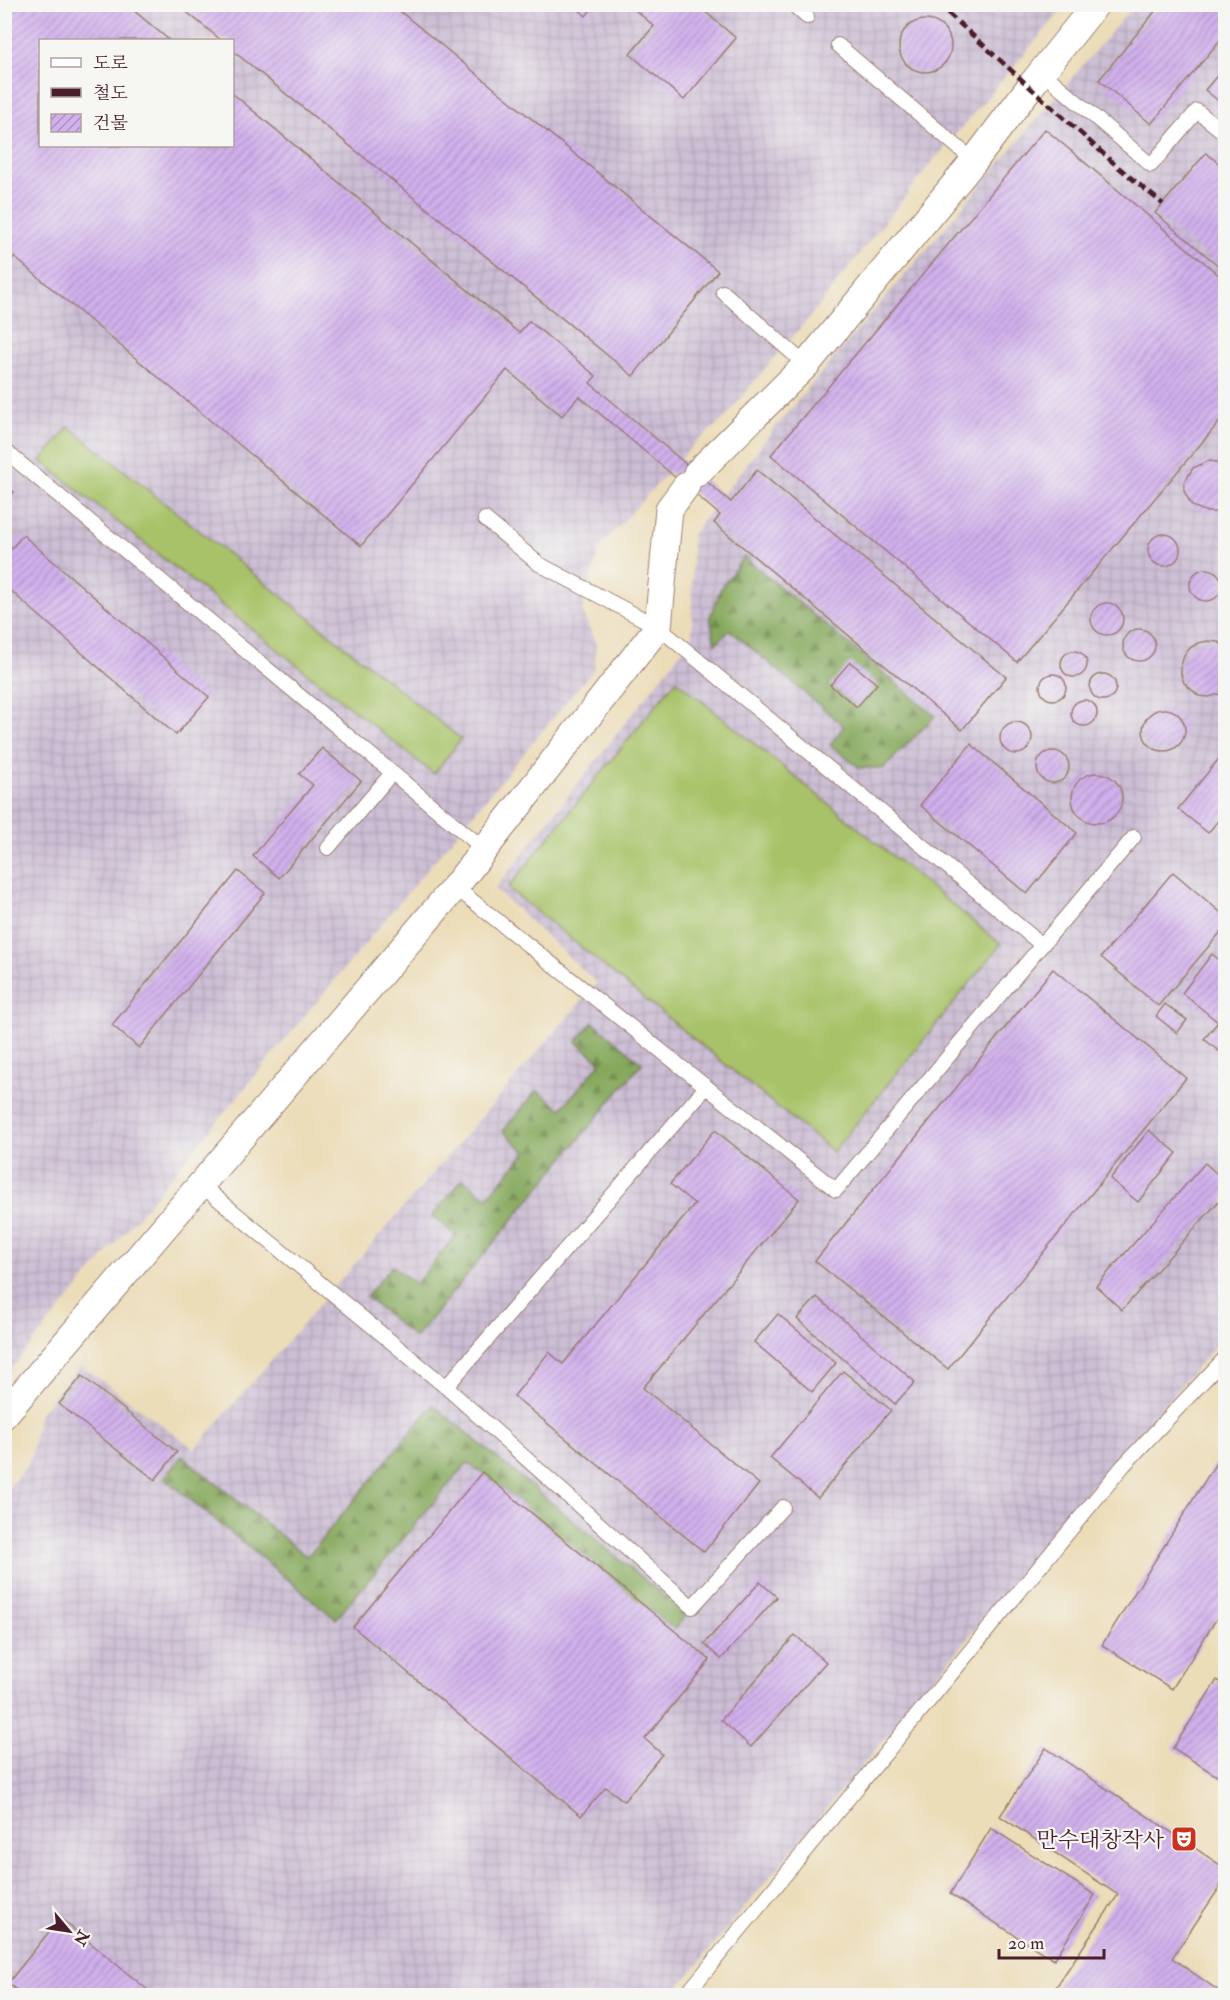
<svg xmlns="http://www.w3.org/2000/svg" width="1230" height="2000" viewBox="0 0 1230 2000" font-family="'IM FELL Double Pica','Noto Serif KR',serif">
  <style>
    .industrial { fill: url(#industrial-grid); fill-rule: evenodd }
    .grass { fill: #a7c268; stroke: #78704a; stroke-width: 1.5 }
    .forest { fill: url(#forest-firs); stroke: #686444; stroke-width: 1.5 }
    .building { fill: url(#building-hatch) }
    .lines { fill: none; stroke-linecap: round; stroke-linejoin: round }
    .service-casing { stroke: #9b7e72; stroke-width: 16 }
    .minor-casing { stroke: #9b7e72; stroke-width: 29 }
    .service { stroke: #fff; stroke-width: 14 }
    .minor { stroke: #fff; stroke-width: 27 }
    .rail { stroke: #4a1f2b; stroke-width: 4.5; stroke-dasharray: 9 4.5; stroke-linecap: butt }
    .labels { text-anchor: middle; stroke-width: 4.5; stroke-linejoin: round; paint-order: stroke }
    .poi-label { font-size: 22px; fill: #4a1f2b; stroke: #f6f6f2; text-anchor: end }
  </style>
  <defs>
    <pattern id="industrial-grid" width="8" height="8" patternUnits="userSpaceOnUse" patternTransform="scale(1.5)"><rect width="8" height="8" fill="#ccbed4"/><path d="M0 4h8M4 0v8" fill="none" stroke="#b1a3b6"/></pattern>
    <pattern id="forest-firs" width="22" height="20" patternUnits="userSpaceOnUse" patternTransform="scale(1.5)"><rect width="22" height="20" fill="#85a85c"/><path d="M5 1l3.5 6h-7zM16 11l3.5 6h-7z" fill="#6f884c"/></pattern>
    <pattern id="building-hatch" width="6" height="6" patternUnits="userSpaceOnUse" patternTransform="scale(1.5)"><rect width="6" height="6" fill="#d1b1ed"/><path d="M-1 1l2-2M0 6l6-6M5 7l2-2" fill="none" stroke="#ac8fc0"/></pattern>
  </defs>
  <rect width="100%" height="100%" fill="#f6f6f2"/>
  <filter id="ink" filterUnits="userSpaceOnUse"><feTurbulence type="fractalNoise" baseFrequency=".0167" numOctaves="2"/><feDisplacementMap in="SourceGraphic" scale="12" xChannelSelector="R" yChannelSelector="G"/><feConvolveMatrix kernelMatrix="1 2 1 2 8 2 1 2 1" color-interpolation-filters="sRGB"/></filter>
  <filter id="wash" filterUnits="userSpaceOnUse"><feTurbulence type="fractalNoise" baseFrequency=".008" numOctaves="4" result="noise"/><feDisplacementMap in="SourceGraphic" scale="24" xChannelSelector="R" yChannelSelector="G"/><feGaussianBlur stdDeviation="1.35" result="paint"/><feColorMatrix in="noise" values="0 0 0 0 0 0 0 0 0 0 0 0 0 0 0 0 0 1.4 0 .05"/><feComposite in="paint" operator="in"/></filter>
  <g filter="url(#wash)">
    <rect width="100%" height="100%" fill="#ecddb9"/>
    <!-- industrial -->
    <g class="industrial">
      <path d="M4 5H1066L928 167 810 317 762 372 724 419 693 445 599 548 582 611 596 645 594 669 9 1371 4 1367ZM40 40H232V146H40Z"/>
      <polygon points="1134,5 1225,5 1225,1335 1117,1458 672,1995 5,1996 5,1492 30,1462 38,1415 81,1366 195,1449 597,983 495,889 692,638 692,535 777,425"/>
    </g>
    <!-- grass -->
    <g class="grass">
      <polygon points="69,427 461,739 434,774 41,461"/>
      <polygon points="676,680 1001,944 833,1152 508,888"/>
    </g>
    <!-- forest -->
    <g class="forest">
      <polygon points="744,557 935,716 884,768 860,768 830,745 844,726 730,630 715,644 710,617 721,588"/>
      <polygon points="593,1022 642,1063 415,1338 366,1297 392,1266 416,1284 456,1235 432,1216 463,1179 487,1198 526,1152 503,1131 537,1090 561,1109 601,1062 576,1042"/>
      <polygon points="433,1405 687,1615 673,1630 482,1472 467,1463 336,1619 164,1478 182,1456 307,1557"/>
    </g>
    <g id="blocks">
      <!-- building -->
      <g class="building">
        <polygon points="4,4 126,4 169,40 40,40 40,146 232,146 232,93 519,333 529,321 596,376 590,383 731,502 757,470 1006,677 962,730 714,523 720,515 579,396 562,416 507,370 361,546 14,257 4,268"/>
        <polygon points="177,4 391,4 718,271 633,376 232,50 232,40 221,40"/>
        <polygon points="573,4 596,4 586,16"/>
        <polygon points="628,4 696,4 736,38 684,100 630,54 654,26"/>
        <polygon points="1161,4 1226,4 1226,33 1151,124 1099,80"/>
        <circle cx="925" cy="46" r="26"/>
        <polygon points="1226,65 1226,107 1205,90"/>
        <polygon points="1045,129 1226,281 1226,414 1017,662 771,455"/>
        <polygon points="1206,153 1226,169 1226,272 1155,213"/>
        <polygon points="1208,461 1217,462 1226,467 1226,507 1216,512 1207,512 1192,506 1184,491 1184,483 1193,468"/>
        <polygon points="4,484 14,492 4,504"/>
        <circle cx="1164" cy="550" r="16"/>
        <polygon points="23,535 209,697 176,735 4,585 4,557"/>
        <circle cx="1206" cy="585" r="16"/>
        <circle cx="1107" cy="619" r="16"/>
        <circle cx="1139" cy="645" r="16"/>
        <polygon points="1208,641 1218,642 1226,646 1226,692 1209,697 1199,696 1184,683 1181,674 1181,665 1184,656 1190,648 1198,643"/>
        <circle cx="1074" cy="664" r="13"/>
        <polygon points="850,662 877,684 857,707 830,685"/>
        <circle cx="1053" cy="687" r="13"/>
        <circle cx="1103" cy="687" r="13"/>
        <circle cx="1084" cy="713" r="13"/>
        <circle cx="1164" cy="730" r="21"/>
        <circle cx="1016" cy="738" r="16"/>
        <polygon points="971,744 1077,833 1027,894 920,805"/>
        <polygon points="322,748 361,781 279,878 253,856 313,785 299,774"/>
        <polygon points="1226,750 1226,811 1208,833 1178,809"/>
        <circle cx="1053" cy="767" r="16"/>
        <circle cx="1097" cy="798" r="25"/>
        <polygon points="238,871 265,893 139,1048 112,1025"/>
        <polygon points="1173,872 1226,917 1226,926 1158,1006 1101,957"/>
        <polygon points="1212,954 1226,965 1226,1057 1204,1039 1218,1022 1182,993"/>
        <polygon points="1053,969 1186,1078 948,1369 815,1261"/>
        <polygon points="1165,1004 1187,1020 1177,1033 1156,1016"/>
        <polygon points="715,1130 799,1199 643,1388 759,1484 704,1552 514,1396 549,1352 563,1364 695,1204 670,1184"/>
        <polygon points="1149,1130 1177,1153 1138,1202 1110,1179"/>
        <polygon points="1205,1163 1226,1182 1226,1193 1122,1310 1096,1286"/>
        <polygon points="817,1297 915,1382 895,1404 797,1319"/>
        <polygon points="778,1314 836,1363 812,1392 754,1342"/>
        <polygon points="843,1371 891,1410 818,1498 770,1458"/>
        <polygon points="82,1376 177,1452 155,1480 59,1404"/>
        <polygon points="1226,1447 1226,1604 1172,1689 1102,1645"/>
        <polygon points="482,1472 710,1660 645,1739 662,1754 624,1801 606,1787 581,1816 353,1627"/>
        <polygon points="760,1582 777,1597 721,1659 704,1644"/>
        <polygon points="795,1635 826,1662 751,1747 721,1720"/>
        <polygon points="1217,1680 1226,1686 1226,1782 1173,1748"/>
        <polygon points="1046,1748 1226,1869 1226,1878 1172,1958 1226,1996 1050,1996 1118,1895 1000,1816"/>
        <polygon points="991,1828 1095,1895 1054,1960 950,1894"/>
        <polygon points="60,1918 155,1996 23,1996 8,1983"/>
      </g>
    </g>
  </g>
  <g filter="url(#ink)">
    <use href="#blocks" fill-opacity="0" stroke="#9b7e72" stroke-width="1.5"/>
    <g class="lines">
      <!-- service casing -->
      <g class="service-casing">
        <g id="service">
          <polyline points="792,4 807,17"/>
          <polyline points="838,45 974,161"/>
          <polyline points="1042,72 1151,165 1197,111 1226,134"/>
          <polyline points="723,292 806,365"/>
          <polyline points="4,450 484,849"/>
          <polyline points="485,519 539,564 658,627 1042,945 1134,837"/>
          <polyline points="328,848 392,773"/>
          <polyline points="455,887 836,1190 1042,945"/>
          <polyline points="201,1185 446,1387 692,1607 783,1507"/>
          <polyline points="446,1387 706,1087"/>
          <polyline points="685,1996 1123,1466 1226,1357"/>
        </g>
      </g>
      <!-- minor casing -->
      <g class="minor-casing">
        <g id="minor">
          <polyline points="697,473 806,365 974,161 1029,88 1096,4"/>
          <polyline points="4,1415 455,887 658,627 669,509 686,486"/>
        </g>
      </g>
      <!-- service -->
      <use href="#service" class="service"/>
      <!-- minor -->
      <use href="#minor" class="minor"/>
      <!-- rail -->
      <polyline class="rail" points="938,4 1118,167 1163,204"/>
    </g>
  </g>
  <!-- icons -->
  <defs>
    <g id="theatre-square" transform="scale(1.35)"><rect x="-9" y="-9" width="18" height="18" rx="4" fill="#c8321e" stroke="#f6f6f2"/><path d="M-5-5.5Q0-4 5-5.5V0Q5 5 0 6Q-5 5-5 0ZM-3.3-2.5H-1v1.5H-3.3ZM1-2.5H3.3v1.5H1ZM-2.8 1Q0 5.5 2.8 1Z" fill="#fff"/></g>
  </defs>
  <g fill-rule="evenodd">
    <use href="#theatre-square" x="1184" y="1839"/>
  </g>
  <g class="labels">
    <!-- poi labels -->
    <g class="poi-label">
      <text x="1164" y="1847">만수대창작사</text>
    </g>
  </g>
  <!-- margin -->
  <rect width="1230" height="2000" fill="none" stroke="#f6f6f2" stroke-width="24"/>
  <!-- legend -->
  <rect x="39" y="39" width="195" height="108" fill="#f6f6f2" stroke="#b1a0a2" stroke-width="1.5"/>
  <rect x="51" y="58" width="30" height="9" fill="#ffffff" stroke="#b1a0a2" stroke-width="1.5"/>
  <text x="93" y="69" font-size="18" fill="#4a1f2b">도로</text>
  <rect x="51" y="88" width="30" height="9" fill="#4a1f2b" stroke="#b1a0a2" stroke-width="1.5"/>
  <text x="93" y="99" font-size="18" fill="#4a1f2b">철도</text>
  <rect x="51" y="114" width="30" height="18" fill="url(#building-hatch)" stroke="#b1a0a2" stroke-width="1.5"/>
  <text x="93" y="129" font-size="18" fill="#4a1f2b">건물</text>
  <!-- north arrow -->
  <g transform="translate(69 1931) rotate(119)" stroke="#f6f6f2" stroke-width="4.5" paint-order="stroke">
  <path d="M0-4.5L10 22L0 15L-10 22Z" fill="#4a1f2b"/>
  <text y="-9" font-size="16" font-weight="bold" text-anchor="middle" fill="#4a1f2b">N</text>
  </g>
  <!-- scale -->
  <path d="M999 1949v9h105v-9" fill="none" stroke="#4a1f2b" stroke-width="3"/>
  <text x="1008" y="1949" font-size="18" fill="#4a1f2b" stroke="#f6f6f2" stroke-width="4.5" paint-order="stroke">20 m</text>
</svg>
